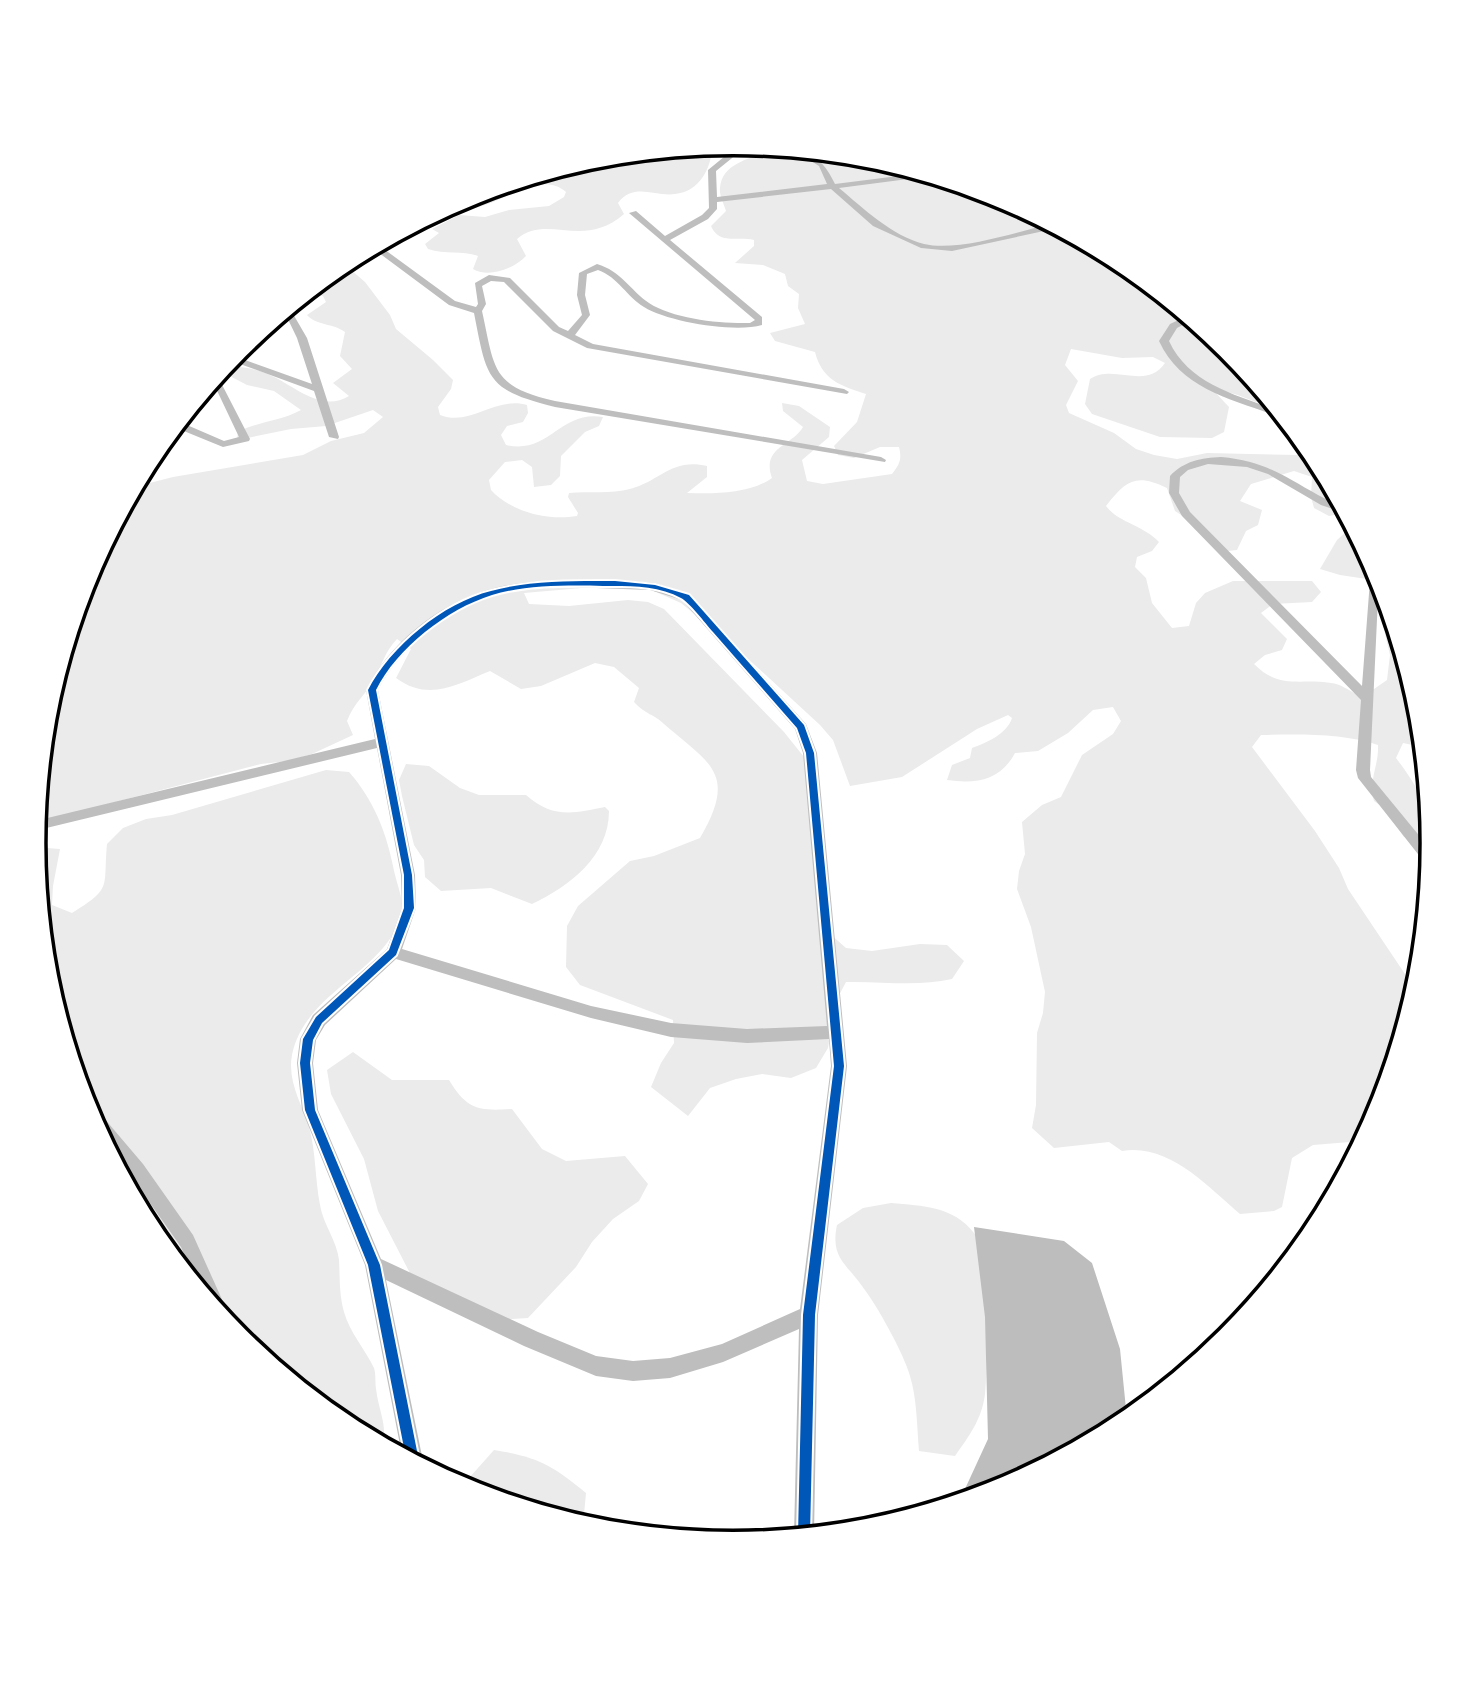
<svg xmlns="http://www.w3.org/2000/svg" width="1465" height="1686" viewBox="0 0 1465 1686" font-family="Lato,sans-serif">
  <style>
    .green { fill: #ebebeb }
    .water { fill: #bdbdbd }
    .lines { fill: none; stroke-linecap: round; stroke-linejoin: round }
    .street { fill: #bebebe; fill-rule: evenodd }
    .cycleway-casing { stroke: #fff; stroke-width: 4 }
    .cycleway { fill: #0057b8; fill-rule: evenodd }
    .rim { fill: none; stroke: #000; stroke-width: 3.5 }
  </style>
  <rect width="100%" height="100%" fill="#fff"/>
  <!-- green -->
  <g class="green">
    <path d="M712 146C712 168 699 192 675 194 655 197 634 182 618 203L624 214C583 250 547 213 517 239L526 256C514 269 488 278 473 269L478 256C462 250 445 255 428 249L425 244 439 233 432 229 459 215 485 217 509 210 549 206 564 197 566 192C542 171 506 199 482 206 466 211 449 214 433 216L465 197 542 176 596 157Z"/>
    <path d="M765 147 869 157 1000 197 1121 262 1227 349 1274 406C1251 404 1237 390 1214 391L1229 407 1224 432 1212 438 1160 437 1092 414 1085 404 1090 379C1114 363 1146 391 1165 363L1153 357 1122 358 1071 349 1065 365 1078 381 1066 405 1069 413 1114 433 1136 449 1154 455 1177 459 1207 453 1298 455 1308 447 1345 513 1329 516 1314 508 1311 497 1312 477 1294 471 1251 484 1240 501 1262 510 1258 525 1246 531 1237 550 1218 552 1189 520 1175 511 1167 488C1136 473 1126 480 1106 506 1119 523 1143 525 1159 542L1152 551 1137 557 1135 567 1146 578 1152 603 1172 628 1189 626 1196 603 1205 593 1233 581H1312L1321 592 1312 602 1273 604 1261 613 1287 639 1282 650 1265 655 1254 664C1280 690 1299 678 1331 683 1340 684 1349 690 1356 694L1374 689 1387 680 1390 655 1381 617 1384 595 1418 707 1422 747 1403 743 1396 758C1412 779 1435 812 1429 840L1404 837 1384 808 1374 801C1368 780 1379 766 1378 745 1344 733 1298 734 1261 735L1252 747 1315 831 1339 868 1348 889 1415 989 1378 1111 1362 1141 1313 1145 1292 1158 1282 1207 1274 1211 1240 1214C1207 1186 1169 1143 1122 1151L1109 1142 1054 1148 1032 1128 1036 1105 1037 1033 1043 1013 1045 992 1031 927 1017 889 1019 871 1025 854 1022 822 1042 805 1061 797 1082 755 1113 734 1121 721 1113 707 1093 710 1068 733 1038 751 1015 753C1000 781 976 784 947 780L952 765 970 758 972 748C986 743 1007 734 1012 718L1008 715 977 729 902 777 850 786 833 740 820 725 744 655 681 603 647 588H582L524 593 529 604 569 606 628 600 648 602 664 609 784 732 808 762 829 933 846 948 872 951 920 944 947 945 964 961 952 979C917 987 882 981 846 982L835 1003 828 1048 816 1068 791 1078 762 1074 736 1079 710 1088 688 1116 651 1087 661 1063 674 1043 673 1020 580 985 566 967 567 926 578 906 630 861 654 856 700 838C738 773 710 764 664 724 654 714 646 715 634 702L639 688 614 667 595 663 541 686 521 689 490 671C456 685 429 702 396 678L411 649 397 639C385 652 382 664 375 678 366 695 354 702 347 721L353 735 312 754 288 761 261 764 35 823 47 706 87 575 134 487 173 477 303 455 331 441 364 433 383 417 373 410 326 426 291 429 237 440 238 432C259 421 281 421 301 410L274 391 247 385 226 374 227 366C242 367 255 368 270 375 295 386 321 413 349 396L333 383 352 369 340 356 345 332C333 323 317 326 307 315L326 302 323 296 307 292 343 263 365 282 390 315 396 329 433 360 453 380 451 389 438 407 440 415C471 427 495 396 527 405L528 413 523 422 507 426 501 435 506 445C549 455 560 410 603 417L599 426 585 432 561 456 560 476 551 485 534 487 532 467 522 460 505 462 489 480 491 490C511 512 548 521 577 516L578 513 568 497 569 493C589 491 611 494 630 489 661 481 671 458 707 466V477L687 493C714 494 750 494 772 478 761 447 792 446 803 427L783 411 782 403 799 406 830 427 829 437 802 460 807 481 823 484 892 474C900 464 902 459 899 447H880L854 458 838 455 834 446 857 422 866 394C841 386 822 380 815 352L775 341 770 333 805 324 798 308 799 294 788 286 785 274 763 265 735 263 754 246V240C738 236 719 245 711 226L726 211C724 204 719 195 720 188 722 162 750 161 766 149Z"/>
    <polygon points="1346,532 1356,534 1380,581 1340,575 1320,569 1337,540"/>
    <path d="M406 764 429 766 460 788 479 795H526C552 818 572 814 605 807L609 811C609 856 570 886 532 904L491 888 441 891 425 877 424 860 414 845 402 796 399 780Z"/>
    <path d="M326 770 349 772C373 799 386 831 393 866 396 883 405 901 402 918 401 924 396 931 392 936 364 979 303 1000 292 1055 287 1081 302 1104 309 1127 316 1152 315 1179 320 1205 323 1224 337 1241 339 1260 340 1278 339 1294 344 1312 350 1333 365 1349 374 1368 376 1374 375 1382 376 1389 379 1412 386 1420 384 1446L344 1424 238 1337 151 1231 86 1110 47 979 34 847 60 849 53 886 52 905 72 913C113 888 103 888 107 844L123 828 146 819 172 815Z"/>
    <path d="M353 1052 392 1080H449C467 1110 479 1111 512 1109L542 1149 566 1161 625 1156 648 1184 639 1201 613 1219 592 1242 576 1267 528 1318 496 1320 414 1281 378 1211 364 1159 331 1094 327 1070Z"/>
    <path d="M891 1203C923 1206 953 1206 974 1233 987 1248 988 1370 985 1394 982 1419 969 1436 955 1456L919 1451C917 1427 917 1399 910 1376 904 1354 877 1305 862 1286 847 1264 830 1258 837 1225L863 1208Z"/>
    <path d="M494 1450C538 1457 552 1465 586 1493L583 1525 461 1487Z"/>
  </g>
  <!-- water -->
  <polygon class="water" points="974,1227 1064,1241 1092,1263 1120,1349 1127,1419 1000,1489 959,1502 988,1439 985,1317"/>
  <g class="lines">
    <!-- street -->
    <g class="street">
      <path d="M728 144 736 150 757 146 767 147 737 154 716 171 717 197 827 184 819 166 794 150C815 152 826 165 835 184L922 173 931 176 839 188C863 208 892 236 924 244 958 252 1016 232 1051 224L1058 228 952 251 921 248 873 226 831 189 717 202V209L708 219 670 240 762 317V325C735 333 668 322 644 307 627 297 618 277 598 270L587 274 585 295 590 315 575 335 593 344 844 389 849 392 847 394 587 348 553 331 504 282 491 281 482 286 486 304 482 311C495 370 491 386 555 401L881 457 886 460 885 462 555 407C486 390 487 379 474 313L449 305 371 247 377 244 455 301 476 307 478 304 475 283 489 275 510 278 559 327 568 331 582 315 577 295 579 273 597 264C621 271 630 290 649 303 673 319 722 324 750 323L755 320 629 213 636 211 665 236 702 215 709 208 708 170 730 152 720 145Z"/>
      <polygon points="442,214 445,214 445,218 411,226 425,218"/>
      <polygon points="289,307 307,338 339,437 338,439 329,437 314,391 229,360 234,356 312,384 297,338 284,311"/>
      <path d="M1187 316 1192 320 1177 328 1169 341C1189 384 1236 395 1277 410L1283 416H1277C1231 399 1181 389 1159 341L1170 324Z"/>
      <polygon points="217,375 250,439 249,441 223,447 174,427 180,422 224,441 239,437 212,380"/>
      <path d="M1221 457C1264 461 1282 475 1318 495 1328 501 1340 503 1345 513L1321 505 1268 474 1247 467 1208 464 1188 470 1180 477 1179 493 1190 512 1362 686 1371 567 1373 566 1379 576 1370 770 1371 777 1431 850 1430 864 1425 863 1358 778 1356 770 1361 700 1182 516 1169 493 1170 476C1184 461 1201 458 1221 457Z"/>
      <path d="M615 580 655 583 690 594 806 724 817 753 847 1066 818 1315 814 1534 794 1535 799 1329 723 1362 670 1378 633 1381 596 1376 524 1346 386 1280 423 1461 421 1466 402 1455 365 1265 302 1110 297 1063 300 1039 313 1015 387 949 402 908 401 875 377 748 34 831 35 821 375 739 366 690C389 644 437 605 487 590 527 578 573 580 615 580ZM569 587 650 590 682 600 795 729 803 753 827 1026 747 1029 671 1023 591 1006 402 949 416 908 415 875 378 690C400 647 448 610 494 596 517 588 545 589 569 587ZM396 959 591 1018 671 1037 747 1043 829 1039 831 1066 800 1309 722 1344 670 1358 633 1361 596 1356 538 1332 381 1259 318 1110 313 1063 316 1040 325 1025Z"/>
      <polygon points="84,1102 92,1104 143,1164 193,1235 229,1315 227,1321 200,1291 181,1247 131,1176 104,1142"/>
    </g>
    <!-- cycleway casing -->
    <g class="cycleway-casing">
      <path id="cycleway" d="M615 581 655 585 689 595 804 725 814 753 844 1066 815 1315 810 1535H798L803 1315 834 1066 806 753 797 728C769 696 741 664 713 632 705 623 690 603 681 598 658 585 628 586 603 586 569 585 524 585 492 595 447 609 397 648 376 690L412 875 414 908 396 955 322 1023 313 1040 310 1063 315 1110 380 1265 419 1461 418 1464 406 1458 368 1265 305 1110 300 1063 303 1039 316 1017 389 950 404 908V875L368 690C390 647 443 603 491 591 531 580 574 581 615 581Z"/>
    </g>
    <!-- cycleway -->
    <use href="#cycleway" class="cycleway"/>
  </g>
  <!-- crop -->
  <path d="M0 0H1465V1686H0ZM46 843a687 687 0 1 1 1374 0a687 687 0 1 1-1374 0Z" fill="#fff" fill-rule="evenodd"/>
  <path class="rim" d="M46 843a687 687 0 1 1 1374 0a687 687 0 1 1-1374 0Z"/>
</svg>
